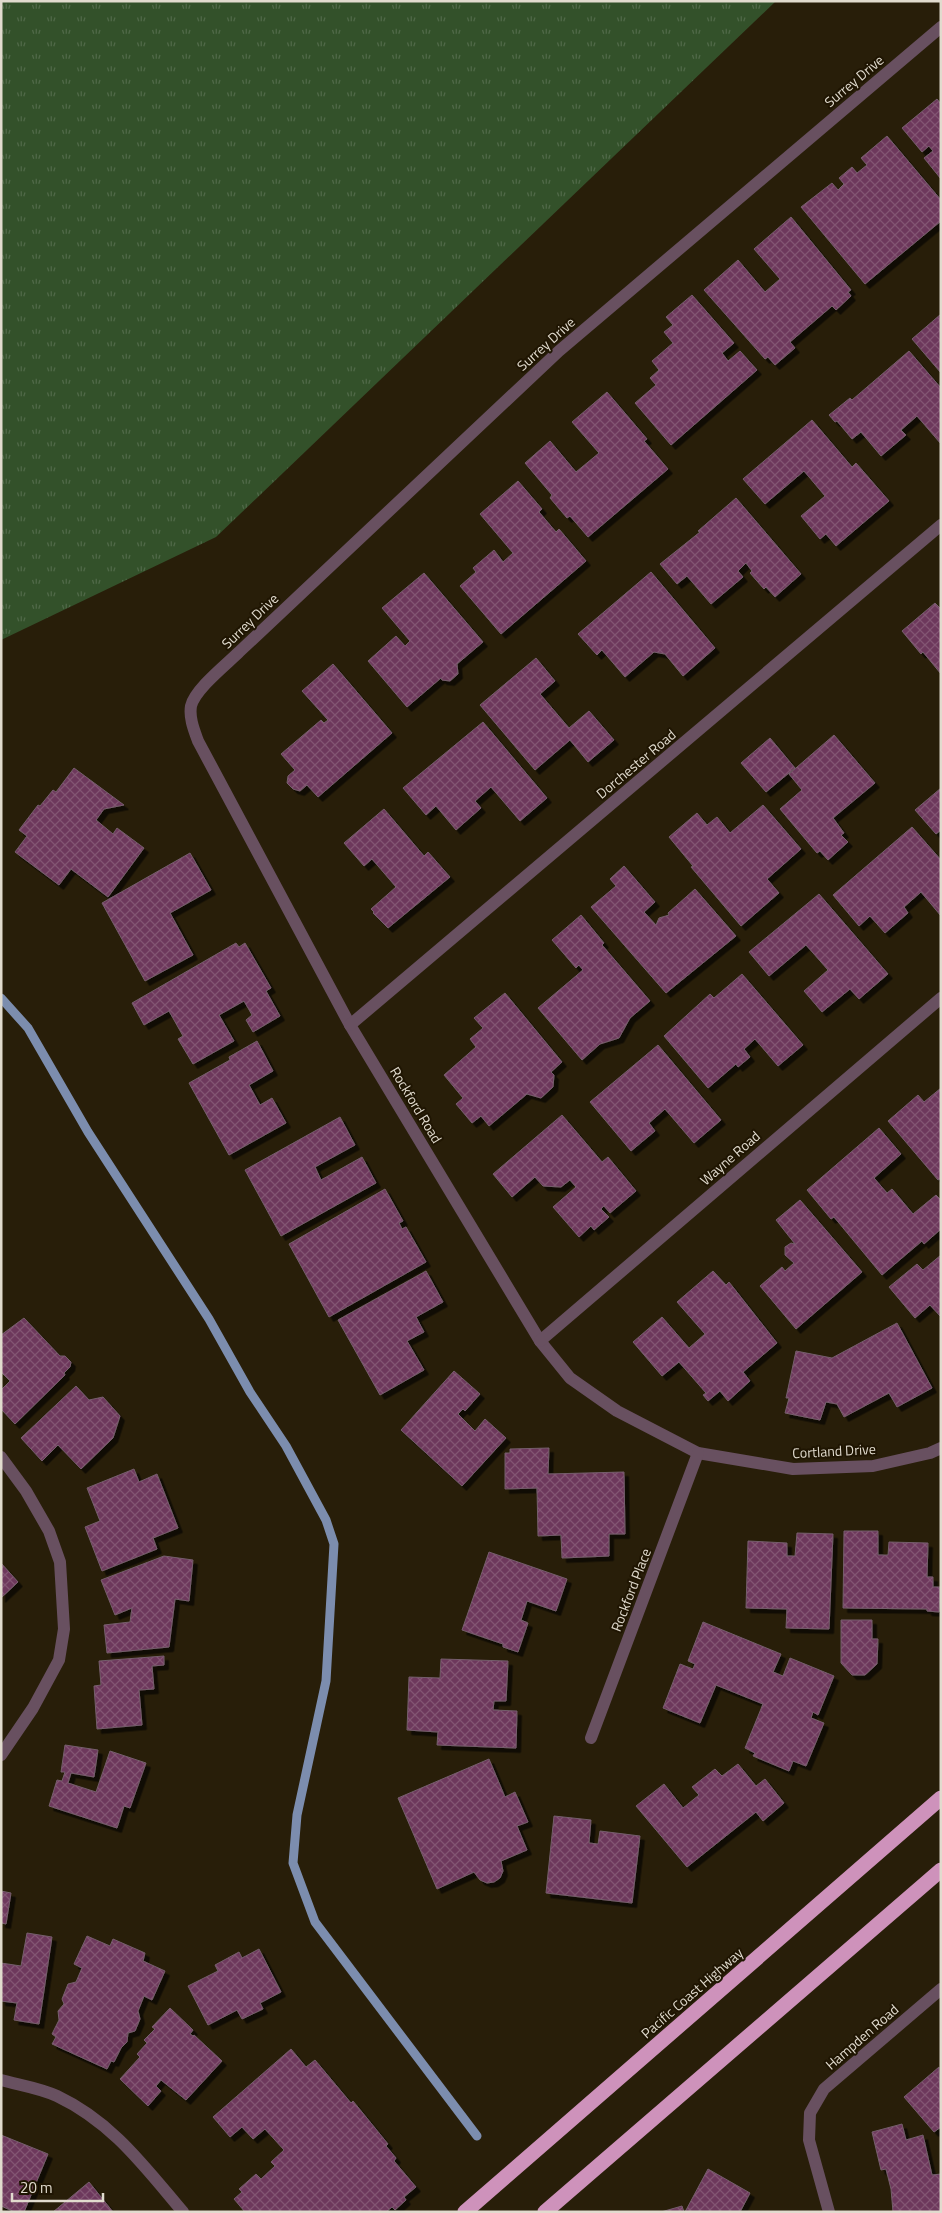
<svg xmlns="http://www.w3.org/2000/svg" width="942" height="2213" viewBox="0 0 942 2213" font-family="'Titillium Web',sans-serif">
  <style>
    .grass { fill: url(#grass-tufts) }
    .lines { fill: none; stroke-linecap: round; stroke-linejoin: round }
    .stream { stroke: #7c8dae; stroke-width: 9 }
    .building { fill: url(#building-cross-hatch); stroke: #755e6c; filter: url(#shadow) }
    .minor { stroke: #685060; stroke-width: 12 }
    .highway { stroke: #ce92bb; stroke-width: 15 }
    .labels { text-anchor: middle; stroke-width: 4; stroke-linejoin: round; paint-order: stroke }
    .street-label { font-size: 14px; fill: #e1dbce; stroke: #1f1502 }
  </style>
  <defs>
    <pattern id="grass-tufts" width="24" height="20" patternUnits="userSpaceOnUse" patternTransform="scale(1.25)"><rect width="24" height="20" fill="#33512a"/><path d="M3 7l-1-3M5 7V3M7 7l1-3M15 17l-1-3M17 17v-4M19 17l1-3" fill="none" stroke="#506948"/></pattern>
    <pattern id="building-cross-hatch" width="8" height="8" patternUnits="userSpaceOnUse" patternTransform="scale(1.25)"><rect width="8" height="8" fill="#6d385c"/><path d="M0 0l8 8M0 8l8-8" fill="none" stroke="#825472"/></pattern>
    <filter id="shadow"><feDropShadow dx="4.5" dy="4.5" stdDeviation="0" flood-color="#0009"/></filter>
  </defs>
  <rect width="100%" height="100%" fill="#281e09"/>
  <!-- grass -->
  <polygon class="grass" points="1,1 776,1 216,537 1,640"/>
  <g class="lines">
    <!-- stream -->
    <polyline class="stream" points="1,998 28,1028 88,1132 209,1319 250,1392 286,1446 326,1520 334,1544 326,1681 297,1815 293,1863 315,1922 477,2136"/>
  </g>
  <!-- building -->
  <g class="building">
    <polygon points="937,99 941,104 941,179 924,158 933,151 929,146 922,152 902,128"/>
    <polygon points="887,136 941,200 941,221 865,284 801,207 832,183 838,190 844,184 839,178 852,167 857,173 867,165 861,158"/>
    <polygon points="791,217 851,290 848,292 851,296 836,310 832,306 790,342 795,348 775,365 768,357 765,359 704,290 738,260 765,292 780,279 754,249"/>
    <polygon points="692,295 734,343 722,353 728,361 740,351 757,370 671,445 635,403 656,385 650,378 659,370 652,361 673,343 664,332 673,325 666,317"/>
    <polygon points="941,314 941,373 912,339"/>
    <polygon points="909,351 941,388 941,444 917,416 901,430 906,435 881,456 861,432 852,439 837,421 835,422 829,415 850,398 852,400"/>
    <polygon points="607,392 647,439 644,441 668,469 588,537 570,516 567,518 550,498 552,495 525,463 550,441 576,472 599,453 572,422"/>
    <polygon points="812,420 852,467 856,463 889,501 836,546 826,534 820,539 801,516 825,496 804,471 765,504 743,479"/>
    <polygon points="518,481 542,509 539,512 556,532 559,529 586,561 501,634 460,586 476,572 473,568 494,550 503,562 513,553 480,514"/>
    <polygon points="736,498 801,574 775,597 766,587 764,589 750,573 752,571 746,563 738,571 743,577 711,604 687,576 677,584 660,564 700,532 698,531"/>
    <polygon points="651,572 715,648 683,676 665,654 654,652 625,677 602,650 597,655 578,634"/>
    <polygon points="424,573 483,642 457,664 458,674 450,681 442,680 441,678 407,707 368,661 396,636 405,646 410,641 382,608"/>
    <polygon points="935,603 941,609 941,674 923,652 921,654 902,631"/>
    <polygon points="536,658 555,681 540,694 569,728 589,711 614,740 588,762 570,740 535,770 480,705"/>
    <polygon points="333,664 392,733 318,797 307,785 300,791 293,789 287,783 288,776 295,770 281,754 321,720 324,723 328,720 302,691"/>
    <polygon points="483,722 547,798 520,821 491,787 475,801 481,808 456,830 436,806 426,815 403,788"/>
    <polygon points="834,735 875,783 833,818 844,833 841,835 848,842 828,860 820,851 817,853 780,809 802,790 789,774"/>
    <polygon points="770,738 795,768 766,792 741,763"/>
    <polygon points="74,768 124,805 104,809 96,820 113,834 117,828 144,848 108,897 71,869 59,885 15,852 27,836 19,830 38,805 40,806 53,790 56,792"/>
    <polygon points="941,788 941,830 936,834 915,810"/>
    <polygon points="763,805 801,849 767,879 779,893 741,926 691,867 693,866 669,837 697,813 707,825 717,817 730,833"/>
    <polygon points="384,809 424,856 428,852 450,877 388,928 373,913 374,912 371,909 396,887 372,859 364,866 344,843"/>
    <polygon points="912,827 941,860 941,916 921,892 904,907 908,913 885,933 870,916 859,926 833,895"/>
    <polygon points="190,853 211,890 170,913 193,955 145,981 102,903"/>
    <polygon points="624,866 655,902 644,912 656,925 659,918 669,915 668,913 695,889 736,936 666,993 591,907 616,886 610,879"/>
    <polygon points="819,894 888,974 859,999 850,989 822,1012 804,991 828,970 806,945 769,976 749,952"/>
    <polygon points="581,915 604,943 602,945 650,1001 630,1018 619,1038 600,1044 582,1060 538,1008 583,970 579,965 576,968 552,940"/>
    <polygon points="236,943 239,947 245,943 271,988 266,991 280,1016 253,1032 246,1020 252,1015 244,1001 219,1015 234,1041 193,1064 178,1039 183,1036 169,1011 144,1025 132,1003"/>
    <polygon points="742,974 803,1045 778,1066 755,1039 744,1049 750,1057 738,1067 736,1064 708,1088 664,1036 710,994 714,998"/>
    <polygon points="505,993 562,1062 551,1072 554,1075 553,1087 541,1098 527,1094 489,1126 481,1116 472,1123 456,1104 463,1098 444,1075 476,1047 470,1039 483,1028 474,1018"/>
    <polygon points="257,1041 273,1071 249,1085 260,1105 272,1098 286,1123 229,1155 189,1083 230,1060 229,1057"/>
    <polygon points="658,1045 721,1120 694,1143 665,1109 649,1123 655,1131 631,1151 590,1102"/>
    <polygon points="941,1088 941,1178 938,1180 888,1121 918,1095 924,1102"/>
    <polygon points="562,1115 602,1162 608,1157 636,1191 610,1213 604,1206 601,1209 609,1217 594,1230 591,1226 579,1237 553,1207 576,1187 570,1180 561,1187 543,1186 535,1177 512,1197 493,1174"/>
    <polygon points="340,1117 355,1145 315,1167 321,1180 362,1157 376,1183 281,1236 245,1170"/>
    <polygon points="879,1128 901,1154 874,1178 887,1193 892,1189 913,1214 936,1195 941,1200 941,1229 924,1244 922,1241 882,1275 834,1217 831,1219 807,1190"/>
    <polygon points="385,1189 403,1221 399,1223 402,1229 406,1227 426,1262 329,1317 289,1244"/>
    <polygon points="800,1200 862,1272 796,1329 760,1286 782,1267 785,1271 794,1263 785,1255 785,1247 791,1243 795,1244 776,1220"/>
    <polygon points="941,1255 941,1317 930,1305 915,1318 889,1287 917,1264 923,1270"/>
    <polygon points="426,1271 443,1302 416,1317 424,1332 407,1341 424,1370 380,1395 338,1320"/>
    <polygon points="713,1271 726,1285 729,1282 777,1343 743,1372 750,1381 728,1401 720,1391 708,1401 703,1395 706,1393 679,1362 662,1376 633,1342 662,1317 689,1348 705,1334 677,1302"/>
    <polygon points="24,1318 60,1356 65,1356 71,1362 70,1367 64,1373 65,1375 15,1424 1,1409 1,1390 10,1381 1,1372 1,1335"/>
    <polygon points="897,1323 932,1388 897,1407 889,1393 844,1417 837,1404 826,1402 820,1420 785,1413 789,1398 786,1398 796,1351 832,1358"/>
    <polygon points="454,1371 480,1394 465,1411 463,1409 458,1414 475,1431 485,1419 506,1438 462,1486 401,1430"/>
    <polygon points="76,1386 89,1400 103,1397 120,1416 113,1438 81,1469 58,1445 42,1461 21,1438"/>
    <polygon points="549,1448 548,1474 624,1472 625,1534 609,1534 609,1556 562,1558 561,1535 538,1536 537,1488 505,1489 505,1453 510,1453 510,1449"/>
    <polygon points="134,1469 139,1482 157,1474 178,1528 153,1538 157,1549 102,1571 85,1527 100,1521 87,1488"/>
    <polygon points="844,1531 878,1531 878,1555 888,1555 889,1542 928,1543 927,1577 933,1577 933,1587 940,1587 939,1612 927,1611 927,1609 843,1608"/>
    <polygon points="797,1533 833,1534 829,1629 786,1628 787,1609 746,1608 748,1541 787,1543 787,1556 795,1556"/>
    <polygon points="489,1552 567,1579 556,1611 527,1601 521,1620 528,1623 518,1652 503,1647 503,1644 462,1630"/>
    <polygon points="164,1556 193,1560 189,1601 175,1599 169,1647 107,1653 104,1625 130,1622 132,1608 115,1615 101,1580"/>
    <polygon points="1,1563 18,1582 1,1598"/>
    <polygon points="841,1620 872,1620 872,1639 878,1639 877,1664 865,1675 852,1675 841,1663"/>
    <polygon points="703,1622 781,1654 773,1672 783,1676 790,1658 834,1676 818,1715 813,1712 811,1718 824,1723 806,1766 793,1761 789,1771 753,1756 755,1753 745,1748 763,1704 716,1685 700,1723 663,1708 680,1664 693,1669 695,1664 688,1661"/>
    <polygon points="164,1656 164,1665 152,1666 154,1689 139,1690 142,1725 97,1729 94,1686 101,1685 99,1661"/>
    <polygon points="441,1659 508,1661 506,1701 494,1701 493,1710 517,1711 516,1748 437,1745 438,1732 407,1730 409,1677 440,1678"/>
    <polygon points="65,1745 98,1750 94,1777 71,1773 68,1783 96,1792 110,1751 146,1763 130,1808 124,1806 117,1828 49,1806 57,1780 62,1781 65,1772 61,1772"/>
    <polygon points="489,1759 505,1797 515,1792 528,1822 517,1826 527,1850 501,1861 503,1871 500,1878 494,1882 487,1883 480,1880 474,1872 437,1889 398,1798"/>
    <polygon points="738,1764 756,1786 765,1779 784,1803 763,1821 756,1812 687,1867 636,1806 664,1784 683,1808 699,1795 692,1787 715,1769 722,1776"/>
    <polygon points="554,1816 591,1820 589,1843 598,1844 600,1831 640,1836 632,1903 546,1893"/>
    <polygon points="1,1891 11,1893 6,1924 1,1923"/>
    <polygon points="27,1933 52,1937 39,2024 14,2020 17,2003 1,2001 1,1963 21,1966"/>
    <polygon points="87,1936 110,1946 113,1939 145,1953 143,1961 165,1971 152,2000 144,1996 138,2011 140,2019 135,2031 128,2033 127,2042 121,2048 114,2062 111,2061 107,2069 52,2044 56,2037 52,2034 59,2020 58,2011 64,2004 62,1999 68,1984 76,1982 82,1968 74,1964"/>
    <polygon points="259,1949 281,1992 260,2003 263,2009 242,2019 237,2010 208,2025 188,1986 218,1971 215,1965 239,1952 242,1958"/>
    <polygon points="170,2008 193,2030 190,2034 193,2036 194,2035 222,2061 186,2100 161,2080 156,2086 161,2091 148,2106 120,2079 140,2057 137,2054 147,2043 144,2040 155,2029 152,2027"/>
    <polygon points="291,2049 306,2067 315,2060 351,2103 353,2101 388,2144 386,2146 396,2158 394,2161 416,2187 404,2197 406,2200 395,2210 392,2207 386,2212 245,2212 234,2199 242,2192 239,2189 256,2174 261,2179 275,2166 271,2162 284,2150 265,2129 253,2139 242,2127 230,2137 213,2117"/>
    <polygon points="939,2067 941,2127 934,2132 904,2097"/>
    <polygon points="902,2124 906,2140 923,2135 932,2175 941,2174 941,2212 893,2212 891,2189 886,2169 881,2170 872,2132"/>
    <polygon points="1,2135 48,2154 24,2212 15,2212 1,2206"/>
    <polygon points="708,2169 750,2193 740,2212 685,2212"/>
    <polygon points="89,2182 113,2212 53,2212"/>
    <polygon points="682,2206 684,2212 661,2212"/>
  </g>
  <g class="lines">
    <!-- minor -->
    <g class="minor">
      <path d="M941 27 559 351 239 652C227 664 195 689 191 706 189 718 194 730 198 741L350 1025 540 1341 570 1378 617 1411 698 1453 793 1469 873 1466 930 1453 941 1448"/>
      <polyline points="350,1025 941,525"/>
      <polyline points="540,1341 941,998"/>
      <polyline points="1,1457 26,1491 49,1531 60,1562 64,1629 59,1660 33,1708 1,1755"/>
      <polyline points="591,1738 698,1453"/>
      <path d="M1 2080C19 2085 40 2088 57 2096 112 2122 144 2166 183 2212"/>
      <polyline points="829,2212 809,2140 810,2113 824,2089 941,1989"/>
    </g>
    <!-- highway -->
    <g class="highway">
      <polyline points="465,2212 941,1798"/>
      <polyline points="545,2212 941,1870"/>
    </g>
  </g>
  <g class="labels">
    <!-- street labels -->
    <g class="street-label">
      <text transform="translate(854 81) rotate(-40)" y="5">Surrey Drive</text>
      <text transform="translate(546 344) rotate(-42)" y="5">Surrey Drive</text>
      <text transform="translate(250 621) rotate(-44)" y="5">Surrey Drive</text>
      <text transform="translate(636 764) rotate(-40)" y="5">Dorchester Road</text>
      <text transform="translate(416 1105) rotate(59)" y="5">Rockford Road</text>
      <text transform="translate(730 1158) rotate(-41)" y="5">Wayne Road</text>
      <text transform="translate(834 1451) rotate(-3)" y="5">Cortland Drive</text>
      <text transform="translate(631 1590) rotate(-69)" y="5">Rockford Place</text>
      <text transform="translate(692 1993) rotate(-41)" y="5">Pacific Coast Highway</text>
      <text transform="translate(862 2037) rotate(-41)" y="5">Hampden Road</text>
    </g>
  </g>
  <!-- border -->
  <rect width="942" height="2213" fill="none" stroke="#e1dbce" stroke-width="5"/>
  <!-- scale -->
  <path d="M12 2193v8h91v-8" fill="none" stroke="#e1dbce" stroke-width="2.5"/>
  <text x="20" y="2193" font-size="15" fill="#e1dbce" stroke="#1f1502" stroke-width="4" paint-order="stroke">20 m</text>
</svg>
